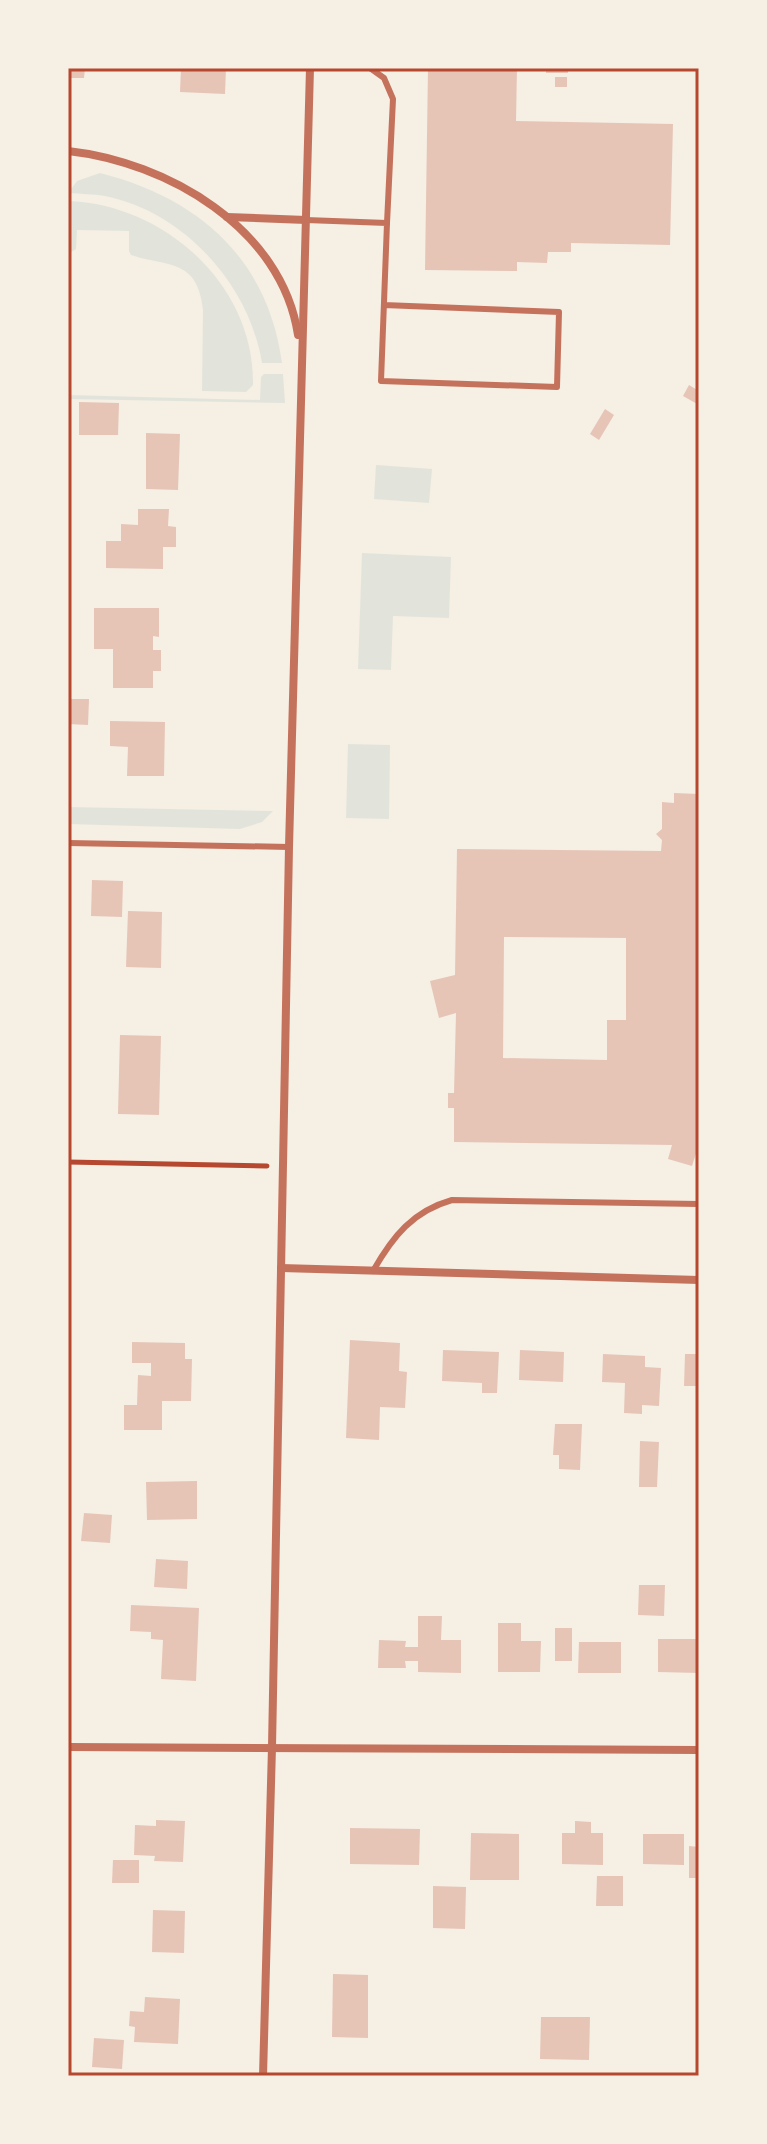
<svg xmlns="http://www.w3.org/2000/svg" width="767" height="2144" viewBox="0 0 767 2144" font-family="'Source Serif 4',serif">
  <style>
    .green { fill: #e2e4dc }
    .building { fill: #e6c5b7; fill-rule: evenodd }
    .lines { fill: none; stroke-linecap: round; stroke-linejoin: round }
    .path { stroke: #b5482f; stroke-width: 5 }
    .service { stroke: #c5725c; stroke-width: 6 }
    .minor { stroke: #c5725c; stroke-width: 8 }
    .neatline { fill: none; stroke: #b5482f; stroke-width: 3 }
  </style>
  <rect width="100%" height="100%" fill="#f6efe4"/>
  <!-- green -->
  <g class="green">
    <path d="M100 173C199 198 268 259 282 363H262C249 284 184 212 105 196 93 194 80 194 68 193L77 181Z"/>
    <path d="M68 201C164 204 255 285 253 385L246 392 202 391 203 310C198 258 167 267 131 255L129 251V231L77 230 76 249 68 254Z"/>
    <polygon points="264,374 283,374 285,403 68,399 68,395 260,400 261,377"/>
    <polygon points="376,465 432,469 429,503 374,499"/>
    <polygon points="362,553 451,557 449,618 393,616 391,670 358,669"/>
    <polygon points="348,744 390,745 389,819 346,818"/>
    <polygon points="68,807 273,811 262,822 240,829 68,824"/>
  </g>
  <!-- building -->
  <g class="building">
    <polygon points="68,68 85,68 84,78 68,78"/>
    <polygon points="181,68 226,68 225,94 180,92"/>
    <polygon points="428,68 517,68 516,121 673,124 670,245 571,243 571,252 548,252 547,263 517,262 517,271 425,270"/>
    <rect x="546" y="68" width="22" height="5"/>
    <rect x="555" y="77" width="12" height="10"/>
    <polygon points="689,385 699,391 699,405 683,396"/>
    <polygon points="79,402 119,403 118,435 79,435"/>
    <polygon points="605,409 614,415 599,440 590,434"/>
    <polygon points="146,433 180,434 178,490 146,489"/>
    <polygon points="138,509 169,509 168,526 176,527 176,547 163,547 163,569 106,568 106,541 121,541 121,524 138,525"/>
    <polygon points="94,608 159,608 159,637 153,636 153,650 161,650 161,671 153,671 153,688 113,688 113,649 94,649"/>
    <polygon points="68,699 89,699 88,725 68,724"/>
    <polygon points="110,721 165,722 164,776 127,776 128,747 110,746"/>
    <path d="M674 793 699 794V1144L692 1166 668 1159 672 1145 454 1142V1108H448V1093H454L456 1013 439 1018 430 981 455 975 457 849 661 851 662 840 656 834 662 829V802L674 803ZM504 937 626 938V1020H607V1060L503 1058Z"/>
    <polygon points="92,880 123,881 122,917 91,916"/>
    <polygon points="128,911 162,912 161,968 126,967"/>
    <polygon points="120,1035 161,1036 159,1115 118,1114"/>
    <polygon points="350,1340 400,1343 399,1371 407,1372 405,1408 380,1407 379,1440 346,1438"/>
    <polygon points="132,1342 185,1343 185,1359 192,1359 191,1401 162,1401 162,1430 124,1430 124,1405 137,1405 138,1375 151,1376 151,1363 132,1363"/>
    <polygon points="443,1350 499,1352 497,1393 482,1393 482,1383 442,1381"/>
    <polygon points="520,1350 564,1352 563,1382 519,1380"/>
    <polygon points="603,1354 645,1356 645,1367 661,1368 659,1406 642,1405 642,1414 624,1413 625,1383 602,1382"/>
    <polygon points="685,1354 699,1354 699,1386 684,1386"/>
    <polygon points="555,1424 582,1424 580,1470 559,1469 559,1455 553,1455"/>
    <polygon points="640,1441 659,1442 657,1487 639,1487"/>
    <polygon points="197,1481 197,1519 147,1520 146,1482"/>
    <polygon points="84,1513 112,1515 110,1543 81,1541"/>
    <polygon points="156,1559 188,1561 187,1589 154,1587"/>
    <polygon points="639,1585 665,1585 664,1616 638,1615"/>
    <polygon points="131,1605 199,1608 196,1681 161,1679 163,1640 151,1639 151,1632 130,1631"/>
    <polygon points="418,1616 442,1616 441,1640 461,1640 461,1673 418,1672 418,1661 405,1661 406,1668 378,1668 379,1640 406,1641 405,1647 418,1647"/>
    <polygon points="498,1623 521,1623 521,1641 541,1641 540,1672 498,1672"/>
    <rect x="555" y="1628" width="17" height="33"/>
    <polygon points="658,1639 699,1639 699,1673 658,1672"/>
    <polygon points="579,1642 621,1642 621,1673 578,1673"/>
    <polygon points="156,1820 185,1821 183,1862 154,1861 155,1856 134,1855 135,1825 156,1826"/>
    <polygon points="575,1821 591,1822 591,1833 603,1833 603,1865 562,1864 562,1833 575,1833"/>
    <polygon points="350,1828 420,1829 419,1865 350,1864"/>
    <polygon points="471,1833 519,1834 519,1880 470,1880"/>
    <polygon points="643,1834 684,1834 684,1865 643,1864"/>
    <polygon points="689,1846 699,1847 699,1878 689,1878"/>
    <polygon points="113,1860 139,1860 139,1883 112,1883"/>
    <polygon points="597,1876 623,1876 623,1906 596,1906"/>
    <polygon points="433,1886 466,1887 465,1929 433,1928"/>
    <polygon points="153,1910 185,1911 184,1953 152,1952"/>
    <polygon points="333,1974 368,1975 368,2038 332,2037"/>
    <polygon points="145,1997 180,1999 178,2044 134,2042 135,2027 129,2026 130,2011 144,2012"/>
    <polygon points="541,2017 590,2017 589,2060 540,2059"/>
    <polygon points="94,2038 124,2040 122,2069 92,2067"/>
  </g>
  <g class="lines">
    <!-- path -->
    <polyline class="path" points="68,1162 267,1166"/>
    <!-- service -->
    <g class="service">
      <polyline points="370,68 384,78 393,99 387,223"/>
      <polyline points="306,220 387,223 381,381 557,387 559,312 384,305"/>
      <polyline points="68,843 289,847"/>
      <path d="M373 1271C393 1236 413 1211 452 1200L699 1204"/>
    </g>
    <!-- minor -->
    <g class="minor">
      <path d="M68 151C167 162 282 228 298 335"/>
      <polyline points="227,217 306,220"/>
      <polyline points="281,1268 699,1280"/>
      <polyline points="68,1747 699,1750"/>
      <polyline points="263,2076 272,1747 289,847 310,68"/>
    </g>
  </g>
  <!-- border -->
  <rect width="767" height="2144" fill="none" stroke="#f6efe4" stroke-width="140"/>
  <rect x="70" y="70" width="627" height="2004" class="neatline"/>
</svg>
